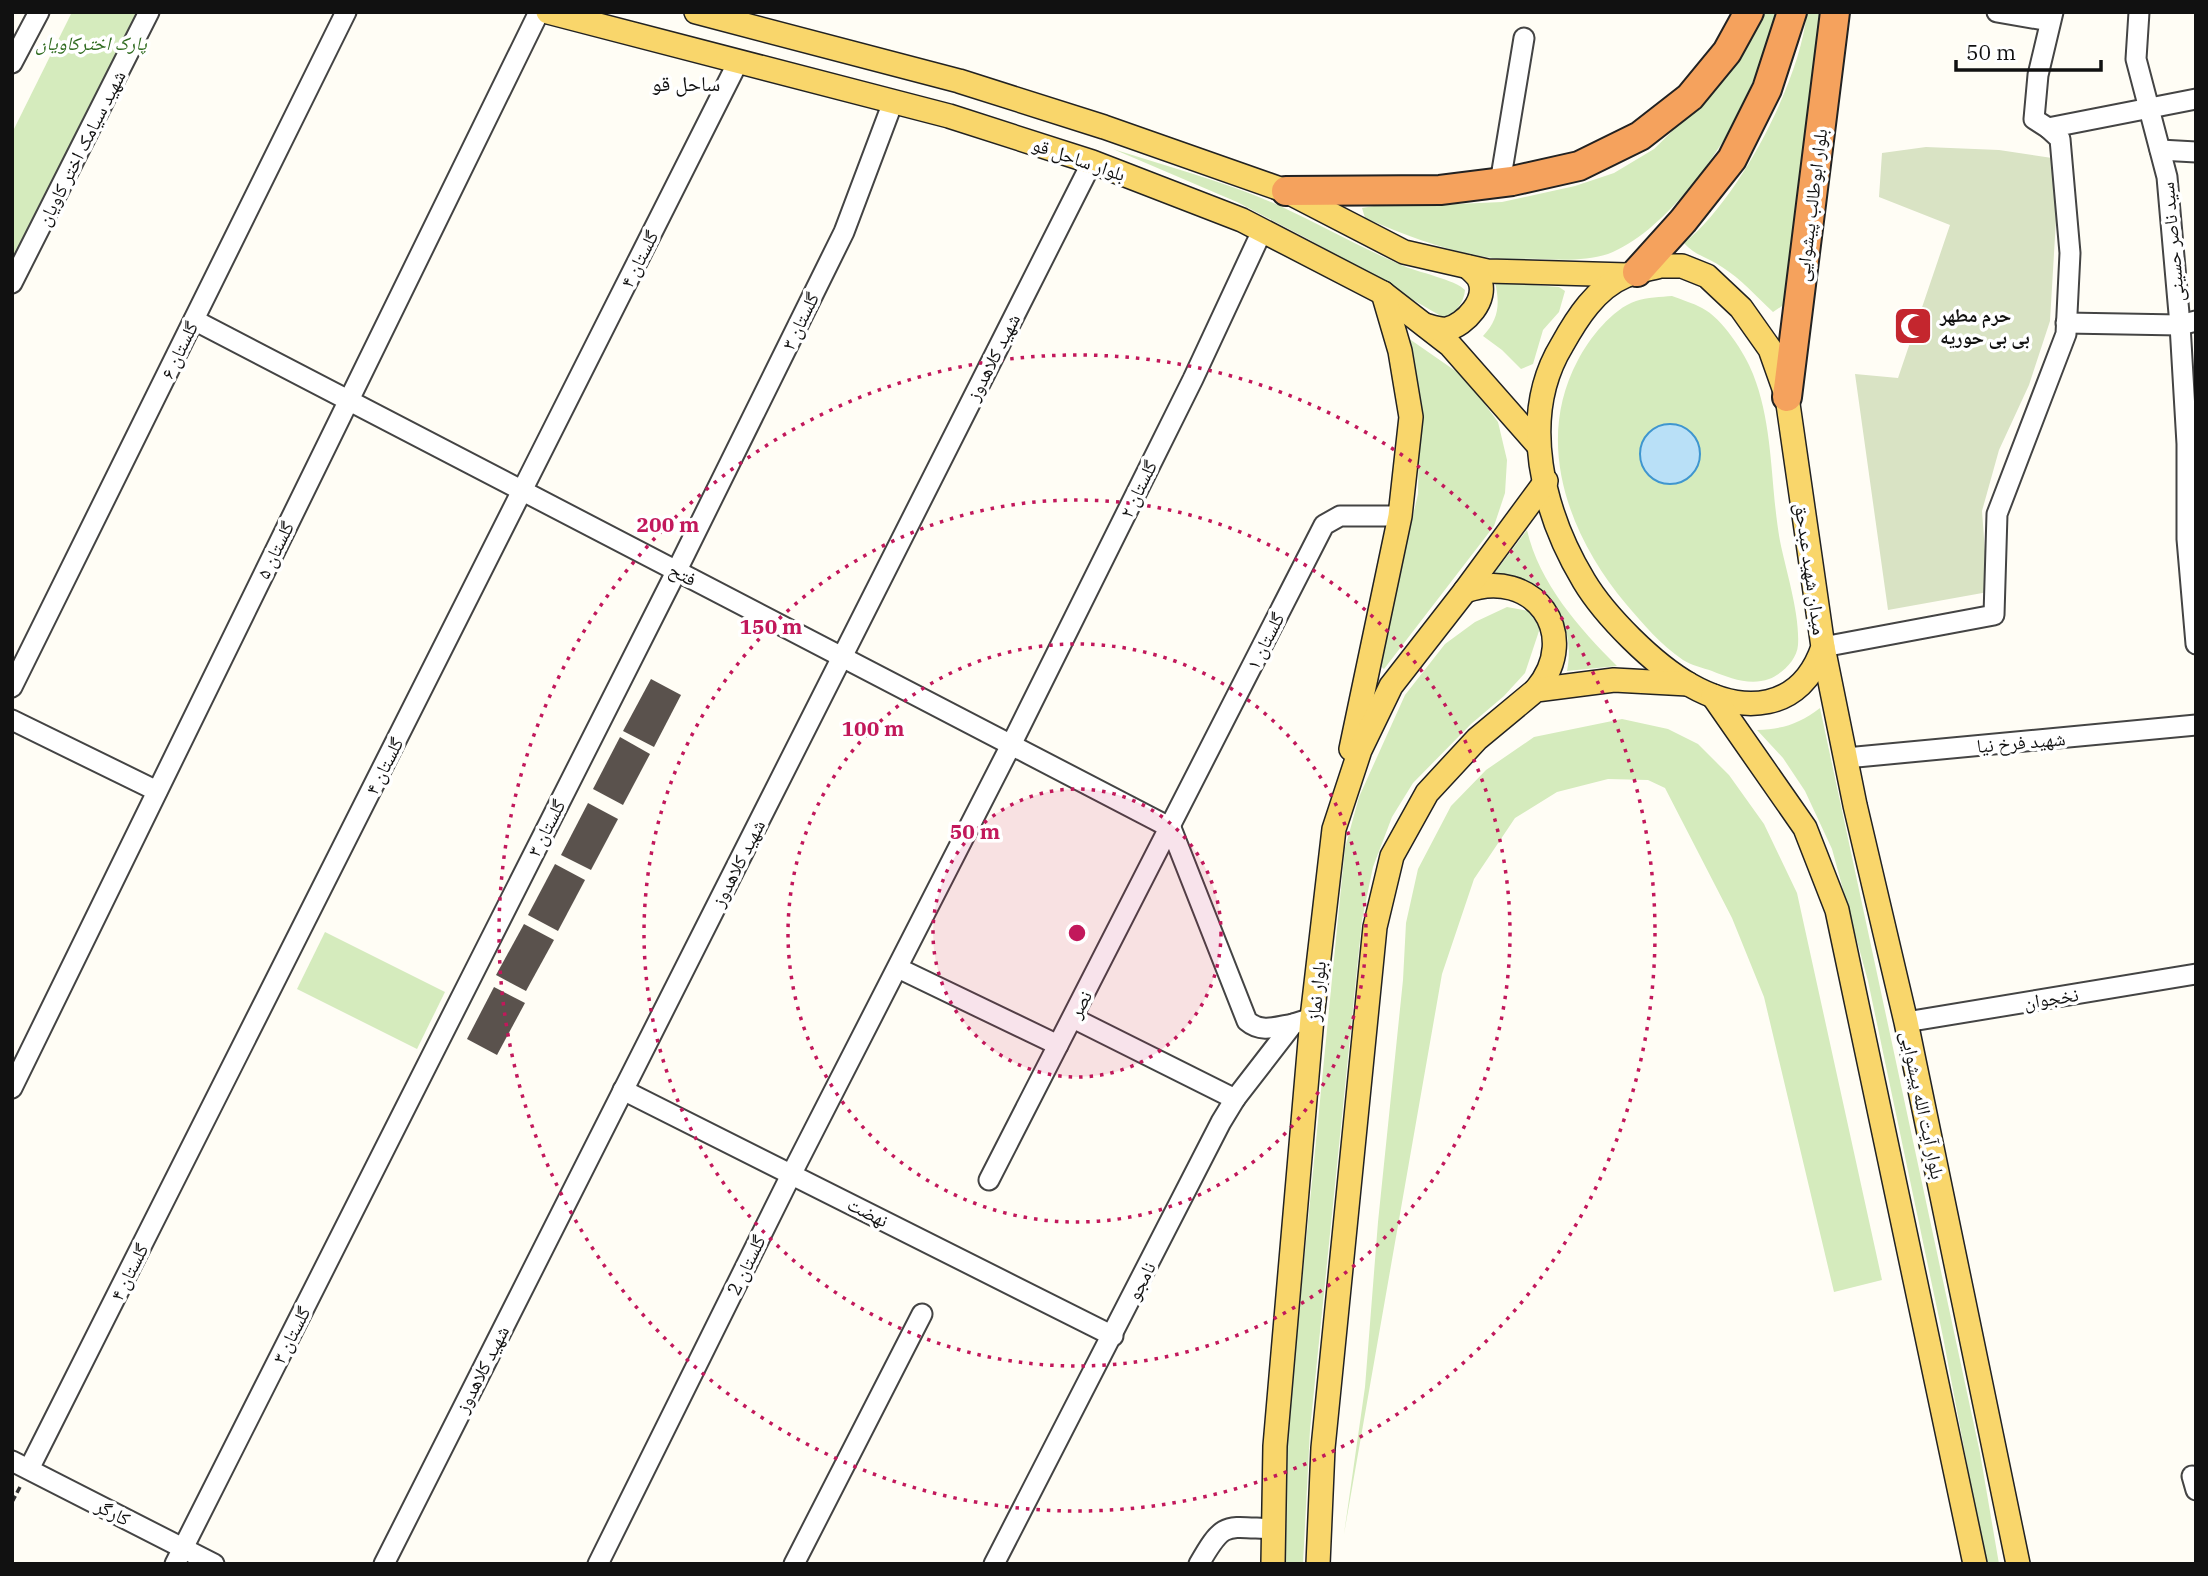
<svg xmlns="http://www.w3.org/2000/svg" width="2208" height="1576" viewBox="0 0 2208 1576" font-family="'IBM Plex Serif','Noto Naskh Arabic',serif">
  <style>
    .green { fill: #d5ebbd }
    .cemetery { fill: #d9e3c4 }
    .water { fill: #b9e0f7; stroke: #3f96cf; stroke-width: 2 }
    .building { fill: #5a524d }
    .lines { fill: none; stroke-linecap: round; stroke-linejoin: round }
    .minor-casing { stroke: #444; stroke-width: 23 }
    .major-casing { stroke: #222; stroke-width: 26 }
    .highway-casing { stroke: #222; stroke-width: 32 }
    .path { stroke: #333; stroke-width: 3.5; stroke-dasharray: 7 3.5; stroke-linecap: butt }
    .minor { stroke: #fff; stroke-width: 19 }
    .major { stroke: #f9d66b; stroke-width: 23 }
    .highway { stroke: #f5a25d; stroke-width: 28 }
    .ring { fill: none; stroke: #c2185b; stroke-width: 3.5; stroke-dasharray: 3.5 7 }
    .labels { text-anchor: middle; stroke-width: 7; stroke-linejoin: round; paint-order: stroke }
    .park-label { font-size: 19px; font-style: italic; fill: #2f6b1f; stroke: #fff }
    .street-label { font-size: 19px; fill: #111; stroke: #fff }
    .poi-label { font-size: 19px; font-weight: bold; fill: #111; stroke: #fff; text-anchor: start }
    .neighbourhood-label { font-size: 21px; fill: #111; stroke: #fff }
    .centre { fill: #c2185b; stroke: #fff; stroke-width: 3.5 }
    .ring-label { font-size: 21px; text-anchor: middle; font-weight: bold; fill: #c2185b; stroke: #fff; stroke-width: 7; stroke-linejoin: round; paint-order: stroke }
  </style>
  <rect width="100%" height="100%" fill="#fffdf5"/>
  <!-- green -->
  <g class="green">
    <polygon points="72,12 141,12 12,263 12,133"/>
    <path d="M1764 12H1776C1767 43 1757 73 1744 102 1721 154 1662 234 1608 254 1586 261 1562 260 1539 259 1522 258 1503 260 1486 257 1445 251 1403 234 1365 218L1362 208 1386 204 1434 205 1502 202 1575 186 1614 173 1654 149 1713 91 1759 25Z"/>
    <path d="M1807 12H1822L1785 304 1773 312C1756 296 1741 279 1722 267 1709 258 1694 255 1684 243 1739 199 1800 82 1807 12Z"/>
    <path d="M1113 149C1169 167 1227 182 1280 206 1321 225 1360 247 1401 265 1417 272 1456 280 1465 290 1464 303 1456 311 1446 319L1308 239 1237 202Z"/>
    <path d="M1495 282 1559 287 1565 291 1559 312 1543 330 1533 364 1521 369 1502 350 1483 336C1499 319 1500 304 1495 282Z"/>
    <path d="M1672 296C1682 300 1693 303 1702 308 1722 318 1745 353 1753 374 1774 427 1770 486 1780 541 1786 571 1800 614 1798 645 1797 660 1782 674 1769 679 1750 686 1729 678 1712 671 1703 668 1691 665 1683 660 1661 645 1643 624 1626 604 1570 537 1533 444 1578 360 1589 339 1612 309 1636 301 1647 297 1661 297 1672 296Z"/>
    <polygon points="1408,338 1457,372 1481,399 1498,422 1507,460 1505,493 1494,526 1384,669 1378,664 1418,494 1419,432"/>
    <path d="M1527 530C1539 583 1579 628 1617 666L1567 671C1577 620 1546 578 1493 575Z"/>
    <polygon points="1507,607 1528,611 1540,628 1525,673 1504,696 1471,724 1413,783 1392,817 1373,867 1362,920 1310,1430 1303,1564 1286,1564 1286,1444 1345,848 1359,797 1405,695 1445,644 1475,622"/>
    <path d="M1820 708 1980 1453 1999 1564H1986L1943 1337 1868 981 1832 849 1805 791 1783 758 1757 730C1783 729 1799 724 1820 708Z"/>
    <polygon points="1622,719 1668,729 1698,744 1729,775 1764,824 1797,893 1882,1280 1834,1292 1764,997 1732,918 1665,788 1648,780 1608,779 1557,792 1515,818 1474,879 1442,974 1344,1534 1365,1387 1378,1222 1403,980 1406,923 1418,869 1451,806 1486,770 1534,737"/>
    <polygon points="325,932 445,992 417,1049 297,989"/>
  </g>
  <!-- cemetery -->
  <polygon class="cemetery" points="1926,147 1999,150 2052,158 2057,203 2050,321 2029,385 1999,450 1982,511 1988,592 1888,610 1855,374 1898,378 1950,225 1879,197 1882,153"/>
  <!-- water -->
  <circle class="water" cx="1670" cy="454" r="30"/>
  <!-- building -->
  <g class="building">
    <polygon points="651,679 681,695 654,747 623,731"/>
    <polygon points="620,737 650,754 623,805 593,789"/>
    <polygon points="588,803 618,819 591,870 561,855"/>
    <polygon points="555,864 585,880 558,931 528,915"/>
    <polygon points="524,924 554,940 526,991 496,975"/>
    <polygon points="494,987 525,1003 497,1055 467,1039"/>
  </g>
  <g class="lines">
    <!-- minor casing -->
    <g class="minor-casing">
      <g id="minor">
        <polyline points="1997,12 2050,21"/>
        <polyline points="2053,12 2038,75 2034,119 2048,128 2196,99"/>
        <polyline points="2139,12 2136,59 2167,177 2180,325 2187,444 2187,539 2196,644"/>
        <polyline points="12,63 39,12"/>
        <polyline points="2160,150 2196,152"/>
        <polyline points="1500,183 1524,38"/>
        <polyline points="12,283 149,12"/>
        <polyline points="194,320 1171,828"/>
        <polyline points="2066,323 2180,325 2196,321"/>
        <polyline points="1823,647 1994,615 1997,514 2066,334 2070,253 2060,139 2048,128"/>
        <polyline points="12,687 346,12"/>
        <polyline points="12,720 157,791"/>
        <polyline points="1846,758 2196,725"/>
        <path d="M1171 828 1247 1021C1261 1033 1276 1027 1293 1024"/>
        <polyline points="898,968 1058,1045"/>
        <polyline points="1073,1018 1235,1099"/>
        <polyline points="1906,1022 2196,974"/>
        <polyline points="12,1088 539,12"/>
        <polyline points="623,1090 1113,1336"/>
        <polyline points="989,1180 1324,525 1340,516 1400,516"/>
        <polyline points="12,1461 214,1564"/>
        <polyline points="29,1469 738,62"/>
        <polyline points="2192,1476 2196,1490"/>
        <polyline points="175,1564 677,570 844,232 893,102"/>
        <polyline points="384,1564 1092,162"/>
        <polyline points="598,1564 792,1173 1011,745 1193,379 1262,231"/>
        <polyline points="794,1564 922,1314"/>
        <polyline points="994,1564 1221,1122 1235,1099 1293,1024 1312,1018"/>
        <path d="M1199 1564C1224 1520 1225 1527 1273 1529"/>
      </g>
    </g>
    <!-- major casing -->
    <g class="major-casing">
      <g id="major">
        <polyline points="548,12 949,116 1092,162 1242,220 1383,293 1450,345 1538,445"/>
        <polyline points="696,12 959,81 1104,127 1286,191 1404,252 1487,271 1627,275"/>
        <path d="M1661 266H1682L1707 276 1741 308 1770 349 1787 397 1823 647C1801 712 1743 715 1690 685 1654 665 1605 616 1584 581 1543 513 1518 417 1562 345 1577 318 1596 288 1625 276 1636 271 1650 269 1661 266Z"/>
        <path d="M1425 325C1432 327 1440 330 1447 329 1465 325 1489 299 1479 279 1477 275 1471 270 1468 267"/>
        <path d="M1465 591C1533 566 1583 634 1536 690"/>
        <polyline points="1823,647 1855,805 1906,1022 2018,1564"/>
        <polyline points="1713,696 1805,828 1837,910 1975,1564"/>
        <polyline points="1351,749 1400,516 1411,417 1400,351 1383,293"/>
        <polyline points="1273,1564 1275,1446 1312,1018 1334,829 1360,750 1391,686 1465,591 1546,481"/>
        <polyline points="1318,1564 1323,1448 1375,927 1392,856 1427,793 1477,739 1536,690 1614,680 1688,684"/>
      </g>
    </g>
    <!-- highway casing -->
    <g class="highway-casing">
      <g id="highway">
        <polyline points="1286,191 1440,190 1512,181 1579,166 1640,136 1690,97 1727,52 1749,12"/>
        <polyline points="1637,272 1683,221 1732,159 1767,89 1792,12"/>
        <polyline points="1787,397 1835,12"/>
      </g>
    </g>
    <!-- path -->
    <polyline class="path" points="12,1502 20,1487"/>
    <!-- minor -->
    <use href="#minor" class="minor"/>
    <!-- major -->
    <use href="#major" class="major"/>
    <!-- highway -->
    <use href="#highway" class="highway"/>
  </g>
  <!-- distance rings -->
  <circle cx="1077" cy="933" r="144" fill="#c2185b" fill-opacity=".12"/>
  <g class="ring">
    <circle cx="1077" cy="933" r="144"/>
    <circle cx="1077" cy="933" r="289"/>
    <circle cx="1077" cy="933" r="433"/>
    <circle cx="1077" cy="933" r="578"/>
  </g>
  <!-- icons -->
  <defs>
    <g id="mosque-square" transform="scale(2.0125)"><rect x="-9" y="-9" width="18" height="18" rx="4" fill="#c4262e" stroke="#fff"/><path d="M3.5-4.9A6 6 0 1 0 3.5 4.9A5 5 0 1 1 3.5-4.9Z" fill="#fff"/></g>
  </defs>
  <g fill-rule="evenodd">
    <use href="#mosque-square" x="1913" y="326"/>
  </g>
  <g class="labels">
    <!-- park labels -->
    <g class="park-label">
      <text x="91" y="50">پارک اخترکاویان</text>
    </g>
    <!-- street labels -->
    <g class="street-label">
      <text transform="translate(81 148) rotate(-63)" y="7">شهید سیامک اختر کاویان</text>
      <text transform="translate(1079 159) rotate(19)" y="7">بلوار ساحل قو</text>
      <text transform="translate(1811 205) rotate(-83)" y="7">بلوار ابوطالب پیشوایی</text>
      <text transform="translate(2172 242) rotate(-95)" y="7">سید ناصر حسینی</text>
      <text transform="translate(639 259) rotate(-63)" y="7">گلستان ۴</text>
      <text transform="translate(800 321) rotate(-64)" y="7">گلستان ۳</text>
      <text transform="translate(179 350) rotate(-64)" y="7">گلستان ۶</text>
      <text transform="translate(993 357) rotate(-63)" y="7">شهید کلاهدوز</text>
      <text transform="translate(1138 489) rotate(-64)" y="7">گلستان ۲</text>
      <text transform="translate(275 550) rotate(-64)" y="7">گلستان ۵</text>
      <text transform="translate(1811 569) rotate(82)" y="7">میدان شهید عبدحق</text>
      <text transform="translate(683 574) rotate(28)" y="7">فتح</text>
      <text transform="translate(1265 641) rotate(-63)" y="7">گلستان ۱</text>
      <text transform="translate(2021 742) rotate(-5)" y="7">شهید فرخ نیا</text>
      <text transform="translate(384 766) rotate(-63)" y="7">گلستان ۴</text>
      <text transform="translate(546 828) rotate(-63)" y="7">گلستان ۳</text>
      <text transform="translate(738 863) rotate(-63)" y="7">شهید کلاهدوز</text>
      <text transform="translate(1316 991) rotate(-84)" y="7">بلوار نماز</text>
      <text transform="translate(2051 998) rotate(-9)" y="7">نخجوان</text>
      <text transform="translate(1080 1004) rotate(-62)" y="7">نصر</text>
      <text transform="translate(1923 1105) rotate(78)" y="7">بلوار آیت الله پیشوایی</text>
      <text transform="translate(868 1212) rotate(27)" y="7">نهضت</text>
      <text transform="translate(746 1265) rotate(-64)" y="7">گلستان 2</text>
      <text transform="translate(129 1272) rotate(-63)" y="7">گلستان ۴</text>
      <text transform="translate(1141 1281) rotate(-63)" y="7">نامجو</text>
      <text transform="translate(291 1335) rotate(-63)" y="7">گلستان ۳</text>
      <text transform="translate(482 1369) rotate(-63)" y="7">شهید کلاهدوز</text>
      <text transform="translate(113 1512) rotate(27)" y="7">کارگر</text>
    </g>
    <!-- poi labels -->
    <g class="poi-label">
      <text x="1940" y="322">حرم مطهر<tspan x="1940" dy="22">بی بی حوریه</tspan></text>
    </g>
    <!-- neighbourhood labels -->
    <g class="neighbourhood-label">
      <text x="686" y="91">ساحل قو</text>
    </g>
  </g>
  <circle cx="1077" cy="933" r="10" class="centre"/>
  <g class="ring-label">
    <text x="668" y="532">200 m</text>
    <text x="771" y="634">150 m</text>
    <text x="873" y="736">100 m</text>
    <text x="975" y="839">50 m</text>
  </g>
  <!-- border -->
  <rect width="2208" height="1576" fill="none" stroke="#111111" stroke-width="28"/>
  <!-- scale -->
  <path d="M1956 60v10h145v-10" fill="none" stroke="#111111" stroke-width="3.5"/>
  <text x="1966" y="60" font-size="21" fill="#111111" stroke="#ffffff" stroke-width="5" paint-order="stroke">50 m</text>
</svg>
